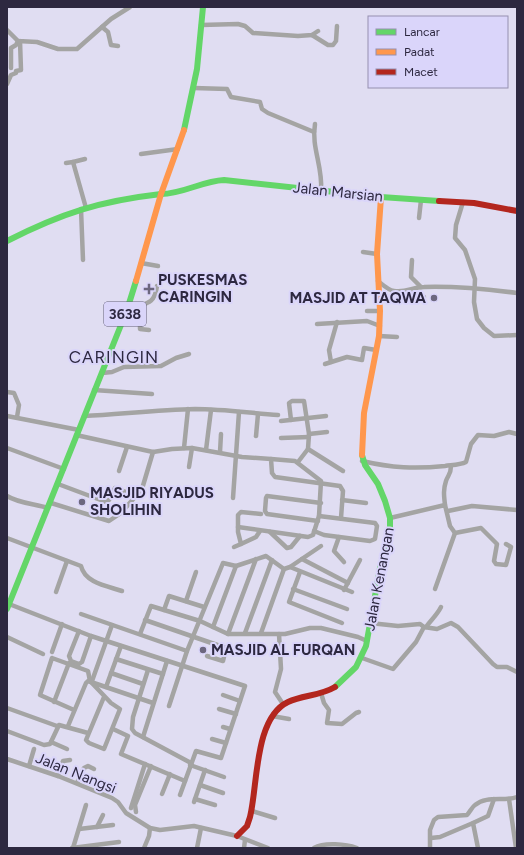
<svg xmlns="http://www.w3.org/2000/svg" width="524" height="855" viewBox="0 0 524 855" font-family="Figtree,sans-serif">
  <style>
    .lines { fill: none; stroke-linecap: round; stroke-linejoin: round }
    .street { stroke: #a4a4a3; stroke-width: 4.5 }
    .fast { stroke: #63d668; stroke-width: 6 }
    .slow { stroke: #ff974d; stroke-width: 6 }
    .jam { stroke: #b3261e; stroke-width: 6 }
    .poi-dot { fill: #6c677e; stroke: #dad5fa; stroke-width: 1.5 }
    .labels { text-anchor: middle; stroke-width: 4; stroke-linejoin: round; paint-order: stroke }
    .shield { fill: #dad5fa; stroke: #615c78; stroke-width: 1 }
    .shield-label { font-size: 14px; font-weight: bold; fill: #2d2840 }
    .street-label { font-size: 15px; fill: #2d2840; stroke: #dad5fa }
    .poi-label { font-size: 15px; font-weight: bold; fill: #2d2840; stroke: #dad5fa; text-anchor: start }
    .quarter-label { font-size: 17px; letter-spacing: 1px; fill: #2d2840; stroke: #dad5fa }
  </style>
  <rect width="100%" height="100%" fill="#e0ddf2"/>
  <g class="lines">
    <!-- street -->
    <g class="street">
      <polyline points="201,25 238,24 245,26 253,33 298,36 312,35 318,31"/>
      <polyline points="102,27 108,32 111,45 118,46"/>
      <polyline points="7,30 18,41 37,42 58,49 77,49 111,19 130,7"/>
      <polyline points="312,35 328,45 333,45 336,41 337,26"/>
      <polyline points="11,68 11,48 16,45 18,41"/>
      <polyline points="7,84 11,75 16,73 16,71 21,70 20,41"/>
      <polyline points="194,88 227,89 231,97 260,102 262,109 268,113 314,132"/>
      <path d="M315 124C311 147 323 167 321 190"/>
      <polyline points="141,154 178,149"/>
      <polyline points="85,159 73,162 86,208"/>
      <polyline points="66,163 73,162"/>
      <polyline points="463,202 456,225 455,238 465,250 475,279 474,302 477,319 484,328 494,336 517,335"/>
      <polyline points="81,209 83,260"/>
      <polyline points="419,218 421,200"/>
      <polyline points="363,252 377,254"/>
      <polyline points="412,260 411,277 421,287"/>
      <polyline points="141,263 158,266"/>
      <path d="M378 281C383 285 388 290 394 291 406 293 413 287 424 287 455 286 486 289 517 293"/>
      <polyline points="410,291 413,297 424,297"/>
      <path d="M127 310C143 302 154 308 157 286"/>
      <polyline points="367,311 380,311"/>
      <polyline points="122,321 140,324 140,329 149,330"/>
      <polyline points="317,324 367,321 380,326"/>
      <polyline points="379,336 397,337"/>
      <polyline points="331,362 329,350 337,322"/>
      <polyline points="325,364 347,357 362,360 364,348 376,350"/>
      <polyline points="102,373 112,372 124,367 161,366 176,358 189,354"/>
      <polyline points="94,390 152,394"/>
      <polyline points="7,392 14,393 19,405 17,417"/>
      <polyline points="7,416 79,430"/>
      <path d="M84 416C121 414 158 410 195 409 222 409 250 413 278 415"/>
      <polyline points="291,420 289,403 292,401 304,401 309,434 308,449 343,471"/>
      <polyline points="281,421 326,416"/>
      <polyline points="309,434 327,432"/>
      <polyline points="76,435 153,452 172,449 192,448 242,457 271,459 272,473 275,477 340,486 343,491 341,518"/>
      <polyline points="256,436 258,414"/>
      <polyline points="281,438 309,437"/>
      <polyline points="7,448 64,469"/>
      <polyline points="184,448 188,409"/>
      <polyline points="206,450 211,410"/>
      <polyline points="220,452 221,434"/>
      <path d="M362 461C392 468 415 469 445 466 452 465 460 465 466 462L471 444 478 435 494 436 509 432 517 434"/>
      <polyline points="298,462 308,449"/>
      <polyline points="189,467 192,448"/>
      <polyline points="119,471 127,447"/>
      <polyline points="58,484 106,502 109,500 115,488 137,496"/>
      <path d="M7 496C18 503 35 504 48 508"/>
      <polyline points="233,498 239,412"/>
      <polyline points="342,500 366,503"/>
      <polyline points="51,503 109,521 121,513 142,489 153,452"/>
      <path d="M445 505C444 496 443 490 446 481 448 475 451 474 451 466"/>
      <polyline points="448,511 472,506 517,510"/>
      <polyline points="390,518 445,505 450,526 455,533 481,528 497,544 494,561 496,564 506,565 511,547 506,544"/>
      <polyline points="318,521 267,514 265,511 266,498 267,496 321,503"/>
      <polyline points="238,527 308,537 313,535 319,516 321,481 295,461 271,459"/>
      <polyline points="260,531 256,537 241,544 238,532 238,515 241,512 261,514"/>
      <polyline points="314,531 324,535 370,541 375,539 377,526 375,523 319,516"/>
      <polyline points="270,532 287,548 291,547 300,536"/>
      <polyline points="339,537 334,551 344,562"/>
      <path d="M7 538 81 566C85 583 107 586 122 591"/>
      <polyline points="234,547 241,544"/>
      <polyline points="302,559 348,583"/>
      <polyline points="290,567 321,546"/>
      <polyline points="300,572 289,602 342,623"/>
      <polyline points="293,589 347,609"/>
      <polyline points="435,589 455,533"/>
      <polyline points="344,590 360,560"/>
      <polyline points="56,592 67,561"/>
      <polyline points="186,601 196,572"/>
      <polyline points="9,604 91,636 245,686 221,758 196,751 180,795"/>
      <polyline points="164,610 169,596 204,607"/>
      <polyline points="81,614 187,651"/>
      <polyline points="145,620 226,648 223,661 207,656"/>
      <polyline points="370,623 398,626 420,624 424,627 437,629 451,623 458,627 493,664 497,667 507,667 517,672"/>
      <polyline points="213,627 236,566"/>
      <path d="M426 627C431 620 437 615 441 607"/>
      <polyline points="79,631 69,656 71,661 79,664 82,662 91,636"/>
      <polyline points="245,633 272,560"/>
      <polyline points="261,633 284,569"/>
      <polyline points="140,634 151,606 200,621 228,634 256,559"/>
      <polyline points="228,634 285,634 310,628 321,628 358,637 367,641"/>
      <polyline points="279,634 281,669 275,692 283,704"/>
      <polyline points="7,637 43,654"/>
      <polyline points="52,652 62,624"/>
      <polyline points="362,658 393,669 416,642 424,627"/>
      <polyline points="116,659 163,674"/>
      <polyline points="148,670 133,717 132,729 135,733 191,763"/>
      <polyline points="111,673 143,684"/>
      <polyline points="92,681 112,625"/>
      <polyline points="106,687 121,646"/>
      <polyline points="321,693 324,703 329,710 327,723 342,724 356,713 359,712"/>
      <polyline points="223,695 240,701"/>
      <polyline points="54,702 69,663"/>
      <polyline points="169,706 187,651 223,563 236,566 266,556 284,569 290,567 352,592"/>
      <polyline points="7,708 57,726"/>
      <polyline points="219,709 236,714"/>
      <polyline points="74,710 40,695 52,658 88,671 90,681 111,703 120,709 104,749 89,743 86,740 104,697"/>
      <polyline points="272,716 289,719"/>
      <polyline points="68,726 86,683 88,681 153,703"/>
      <polyline points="223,727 230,729"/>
      <polyline points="113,729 128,736 121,754 185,781"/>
      <polyline points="7,731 44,745 50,744 59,725 88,733"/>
      <polyline points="143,737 167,661"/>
      <polyline points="212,739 226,743"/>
      <polyline points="51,742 67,749"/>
      <polyline points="7,759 58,776 112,798 118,802 126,813 150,828 160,830 194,826 237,836 268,848"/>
      <polyline points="190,765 224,777"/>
      <polyline points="29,766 34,749"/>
      <polyline points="58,776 63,761 70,760"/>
      <polyline points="77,783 84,768 88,766 94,769"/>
      <polyline points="200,785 223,793"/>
      <polyline points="162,794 170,774"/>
      <polyline points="195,799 215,805"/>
      <polyline points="509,799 516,848"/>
      <polyline points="194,802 205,770"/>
      <polyline points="131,808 145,764"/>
      <polyline points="252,811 275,818"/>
      <polyline points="136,812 135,805 151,766"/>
      <polyline points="473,823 488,816 494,799"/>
      <polyline points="97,827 103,815"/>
      <polyline points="79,829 113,825"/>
      <polyline points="431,838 440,837 473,823 478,848"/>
      <polyline points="72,848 119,842"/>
      <polyline points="73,848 86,805"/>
      <polyline points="144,848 149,836 150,828"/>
      <polyline points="197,848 201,828"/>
      <polyline points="244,848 245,840"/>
      <path d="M314 848C324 842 346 844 357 848"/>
      <path d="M430 848V830L434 820 438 817 467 815C470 812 472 807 475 805 487 795 504 802 517 797"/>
    </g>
    <!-- fast -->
    <g class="fast">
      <polyline points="184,130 197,69 203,7"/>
      <path d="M161 194C183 194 202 181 224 180L381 197 439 201"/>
      <path d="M7 241C62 213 100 201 161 194"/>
      <polyline points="7,609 127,310 136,281"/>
      <polyline points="335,687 356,667 366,646 380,568 390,531 390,518 385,501 378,484 365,465 362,455"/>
    </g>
    <!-- slow -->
    <g class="slow">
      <polyline points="136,281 161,194 184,130"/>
      <polyline points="362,455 364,413 379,336 380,311 377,254 381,197"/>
    </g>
    <!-- jam -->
    <g class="jam">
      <polyline points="439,201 474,203 517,211"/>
      <path d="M237 836 247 826 250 817C258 785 254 718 288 702 303 695 320 696 335 687"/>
    </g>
  </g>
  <!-- markers -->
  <g class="poi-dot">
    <path d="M147 283h4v4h4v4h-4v4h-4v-4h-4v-4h4z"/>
    <circle cx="434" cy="298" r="4"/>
    <circle cx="82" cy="502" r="4"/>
    <circle cx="203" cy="650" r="4"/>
  </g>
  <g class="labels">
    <!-- shield labels -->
    <rect class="shield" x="104" y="302" width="42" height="24" rx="3"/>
    <g class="shield-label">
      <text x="125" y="319">3638</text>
    </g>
    <!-- street labels -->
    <g class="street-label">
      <text transform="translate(338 192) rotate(6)" y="5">Jalan Marsian</text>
      <text transform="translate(379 579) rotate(-79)" y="5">Jalan Kenangan</text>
      <text transform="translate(76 773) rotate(22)" y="5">Jalan Nangsi</text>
    </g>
    <!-- poi labels -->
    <g class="poi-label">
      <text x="158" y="285">PUSKESMAS<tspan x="158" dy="17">CARINGIN</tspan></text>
      <text x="426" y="303" text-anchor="end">MASJID AT TAQWA</text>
      <text x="90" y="498">MASJID RIYADUS<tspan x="90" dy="17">SHOLIHIN</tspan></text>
      <text x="211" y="655">MASJID AL FURQAN</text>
    </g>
    <!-- quarter labels -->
    <g class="quarter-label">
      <text x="114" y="363">CARINGIN</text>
    </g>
  </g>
  <!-- border -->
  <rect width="524" height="855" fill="none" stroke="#2d2840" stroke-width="16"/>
  <!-- legend -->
  <rect x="368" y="16" width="140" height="72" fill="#dad5fa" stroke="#9590b0"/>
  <rect x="376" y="29" width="20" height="6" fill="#63d668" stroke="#9590b0"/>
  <text x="404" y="36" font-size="12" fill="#2d2840">Lancar</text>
  <rect x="376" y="49" width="20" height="6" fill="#ff974d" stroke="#9590b0"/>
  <text x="404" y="56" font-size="12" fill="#2d2840">Padat</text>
  <rect x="376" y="69" width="20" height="6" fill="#b3261e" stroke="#9590b0"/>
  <text x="404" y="76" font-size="12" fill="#2d2840">Macet</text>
</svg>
